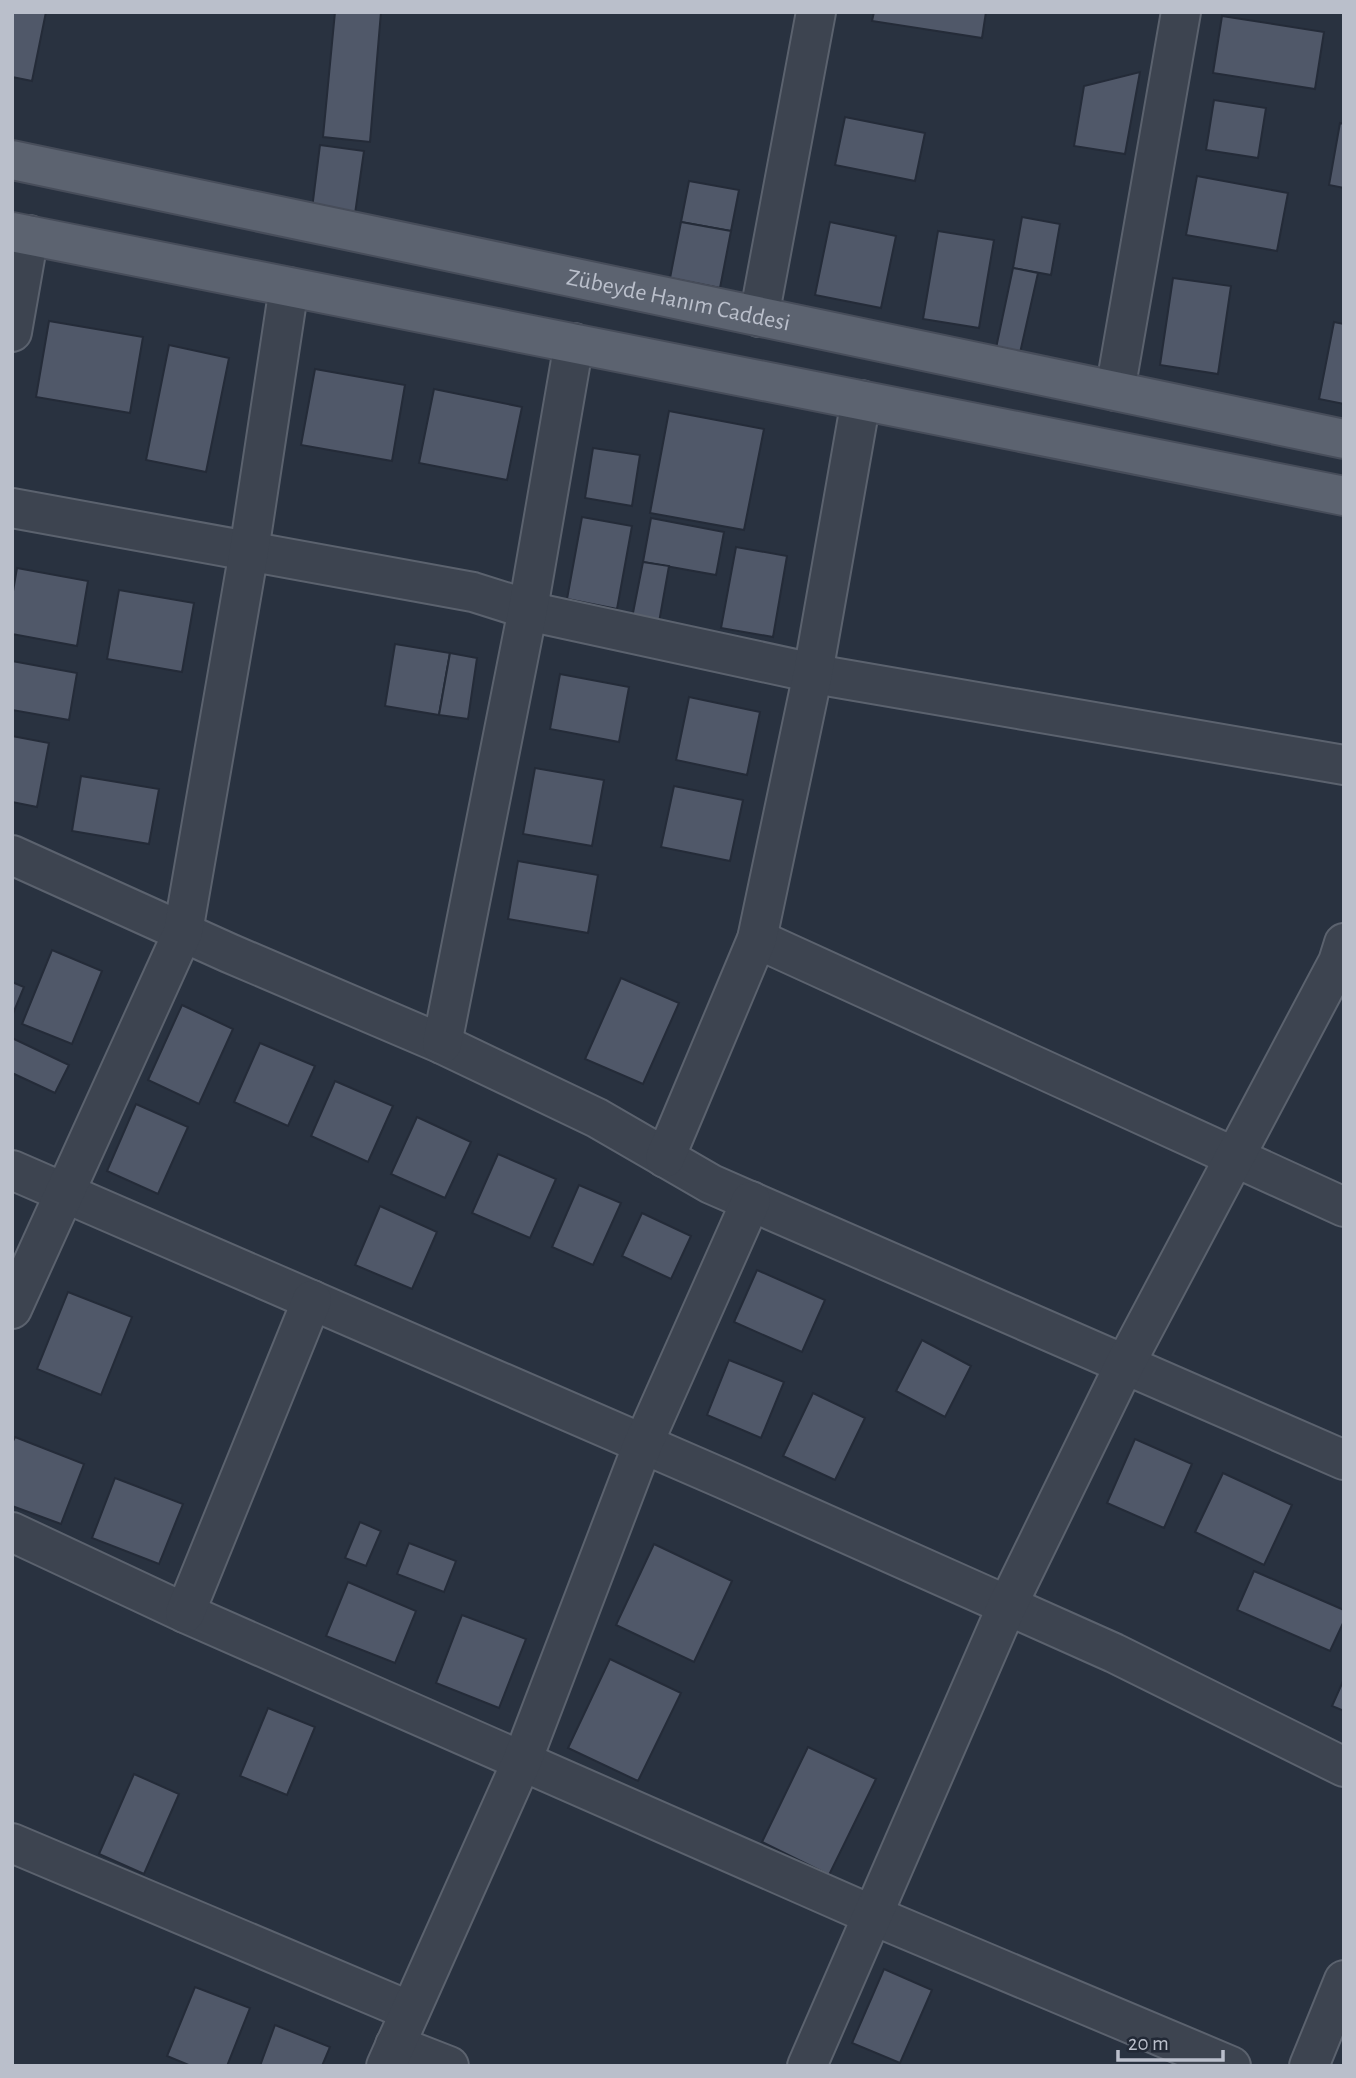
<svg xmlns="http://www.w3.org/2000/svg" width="1356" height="2078" viewBox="0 0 1356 2078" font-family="'Alegreya Sans',sans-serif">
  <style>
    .building { fill: #505869; stroke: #242b38; stroke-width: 2 }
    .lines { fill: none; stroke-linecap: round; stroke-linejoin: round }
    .minor-casing { stroke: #5b626e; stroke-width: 42 }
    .major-casing { stroke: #474d5a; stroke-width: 42 }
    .minor { stroke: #3d4450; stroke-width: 38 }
    .major { stroke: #5c6370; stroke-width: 38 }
    .labels { text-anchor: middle; stroke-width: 5; stroke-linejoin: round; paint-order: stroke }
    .street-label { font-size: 24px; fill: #babfcb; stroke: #222936 }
  </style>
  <rect width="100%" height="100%" fill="#293240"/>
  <!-- building -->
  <g class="building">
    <polygon points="12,12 46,12 32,81 12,77"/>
    <polygon points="335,12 381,12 370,142 323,137"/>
    <polygon points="874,12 986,12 982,38 872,21"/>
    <polygon points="1222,16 1324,32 1315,89 1213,73"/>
    <polygon points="1140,72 1125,154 1074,146 1084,86"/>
    <polygon points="1214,100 1266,108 1258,158 1206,150"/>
    <polygon points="845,117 925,133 915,181 835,165"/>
    <polygon points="1340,123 1344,124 1344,188 1329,185"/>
    <polygon points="320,145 364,151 355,214 312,209"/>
    <polygon points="1197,176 1288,193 1277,251 1186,235"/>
    <polygon points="689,181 739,190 731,231 681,222"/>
    <polygon points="1022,217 1060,224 1051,275 1013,268"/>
    <polygon points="681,222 731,231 720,288 670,278"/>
    <polygon points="830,222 896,236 881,308 815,295"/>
    <polygon points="938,231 994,240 979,328 923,319"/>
    <polygon points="1013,268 1038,273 1020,353 996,348"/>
    <polygon points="1173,278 1231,286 1218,374 1160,365"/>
    <polygon points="49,321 143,337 130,413 36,397"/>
    <polygon points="1334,322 1344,324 1344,404 1319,399"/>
    <polygon points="169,345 229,358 206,472 146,460"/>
    <polygon points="315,369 405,385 392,461 301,445"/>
    <polygon points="434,389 522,407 507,480 419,463"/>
    <polygon points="669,411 764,429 744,530 650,513"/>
    <polygon points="593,448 640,455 632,506 585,498"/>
    <polygon points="582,517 632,526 617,609 567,599"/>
    <polygon points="651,518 724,532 716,575 643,562"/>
    <polygon points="736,547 787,556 773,637 721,628"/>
    <polygon points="643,562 669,566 658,628 631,623"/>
    <polygon points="17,568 88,581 77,646 12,634 12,597"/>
    <polygon points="119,590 194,603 182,672 107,659"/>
    <polygon points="395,644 450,653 439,715 385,706"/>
    <polygon points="450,653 477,658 468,719 439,715"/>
    <polygon points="12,661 77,673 69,720 12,710"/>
    <polygon points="560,674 629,687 619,742 550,729"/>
    <polygon points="689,697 760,712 747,775 676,760"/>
    <polygon points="12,736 49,743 37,807 12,802"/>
    <polygon points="535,768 604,780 592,846 523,834"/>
    <polygon points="81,776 159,789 149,844 72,831"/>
    <polygon points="674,786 743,800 730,861 661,847"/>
    <polygon points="518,861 598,875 588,933 508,919"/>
    <polygon points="52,950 102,971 72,1044 22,1024"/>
    <polygon points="621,978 679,1003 643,1084 585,1059"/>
    <polygon points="12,982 24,987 12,1016"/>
    <polygon points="182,1005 233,1029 199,1104 148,1080"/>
    <polygon points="12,1038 69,1065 55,1093 12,1073"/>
    <polygon points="260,1043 315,1066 288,1126 234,1102"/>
    <polygon points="335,1081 393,1106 368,1162 311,1136"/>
    <polygon points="136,1104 188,1127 158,1194 107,1171"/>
    <polygon points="417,1117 471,1142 445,1198 391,1174"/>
    <polygon points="498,1154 556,1179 530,1238 472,1213"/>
    <polygon points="579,1185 621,1203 593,1265 552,1247"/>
    <polygon points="380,1206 437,1232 412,1289 355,1265"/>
    <polygon points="642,1213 691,1236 671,1279 622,1256"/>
    <polygon points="757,1270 825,1300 802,1352 734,1322"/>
    <polygon points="68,1292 132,1317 101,1395 37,1369"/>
    <polygon points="922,1340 971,1366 945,1417 896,1391"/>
    <polygon points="729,1360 784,1382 761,1438 707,1415"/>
    <polygon points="813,1393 865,1418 835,1480 783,1456"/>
    <polygon points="15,1437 84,1464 61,1524 12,1506 12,1443"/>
    <polygon points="1135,1439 1192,1464 1164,1528 1107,1503"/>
    <polygon points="1223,1473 1292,1505 1264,1565 1195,1532"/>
    <polygon points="115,1478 183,1504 159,1564 92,1538"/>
    <polygon points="360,1522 381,1531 366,1566 345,1558"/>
    <polygon points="409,1543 456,1561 444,1592 397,1574"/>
    <polygon points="654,1544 732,1581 694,1662 616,1625"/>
    <polygon points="1254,1571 1344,1610 1344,1621 1330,1651 1237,1610"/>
    <polygon points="348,1582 416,1611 395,1663 326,1636"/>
    <polygon points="462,1615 526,1639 499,1708 436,1683"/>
    <polygon points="610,1659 681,1693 638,1781 568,1748"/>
    <polygon points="1344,1679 1344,1711 1332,1706"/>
    <polygon points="268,1708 315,1727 287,1795 240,1776"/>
    <polygon points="808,1747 876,1779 829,1875 762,1842"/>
    <polygon points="134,1774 179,1794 144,1874 99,1854"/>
    <polygon points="884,1969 932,1990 900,2063 852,2043"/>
    <polygon points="195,1987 250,2008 227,2066 191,2066 167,2056"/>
    <polygon points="275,2025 330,2047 322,2066 260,2066"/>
  </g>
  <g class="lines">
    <!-- minor casing -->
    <g class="minor-casing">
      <g id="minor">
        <polyline points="759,317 816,12"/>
        <polyline points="12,332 29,235"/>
        <polyline points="1115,391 1181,12"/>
        <polyline points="12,508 473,592 546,615 832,677 1344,765"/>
        <polyline points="12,855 229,953 442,1044 597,1118 711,1184 1344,1460"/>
        <polyline points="757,939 1344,1207"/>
        <polyline points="442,1044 528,609 574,343"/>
        <polyline points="665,1158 757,939 813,673 861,400"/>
        <polyline points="12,1170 724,1479 1114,1653 1344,1767"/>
        <polyline points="12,1309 183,932 249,551 289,287"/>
        <polyline points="12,1532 185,1613 872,1915 1231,2066"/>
        <polyline points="185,1613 312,1300"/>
        <polyline points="12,1843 410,2011"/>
        <polyline points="395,2045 449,2066"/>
        <polyline points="386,2066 522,1761 643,1444 751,1201"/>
        <polyline points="807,2066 1007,1606 1125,1364 1338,962 1344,943"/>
        <polyline points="1309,2066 1344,1980"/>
      </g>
    </g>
    <!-- major casing -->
    <g class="major-casing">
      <g id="major">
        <path id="s1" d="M12 160 1344 439"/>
        <polyline points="12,232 1344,496"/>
      </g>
    </g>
    <!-- minor -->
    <use href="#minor" class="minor"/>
    <!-- major -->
    <use href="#major" class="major"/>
  </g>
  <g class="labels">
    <!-- street labels -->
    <g class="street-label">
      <text dy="8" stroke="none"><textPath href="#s1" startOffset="681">Zübeyde Hanım Caddesi</textPath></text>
    </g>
  </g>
  <!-- border -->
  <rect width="1356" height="2078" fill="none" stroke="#babfcb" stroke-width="28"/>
  <!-- scale -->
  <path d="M1118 2050v10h105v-10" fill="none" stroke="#babfcb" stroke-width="3.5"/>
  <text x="1128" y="2050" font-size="21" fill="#babfcb" stroke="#222936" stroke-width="5" paint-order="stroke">20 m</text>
</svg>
